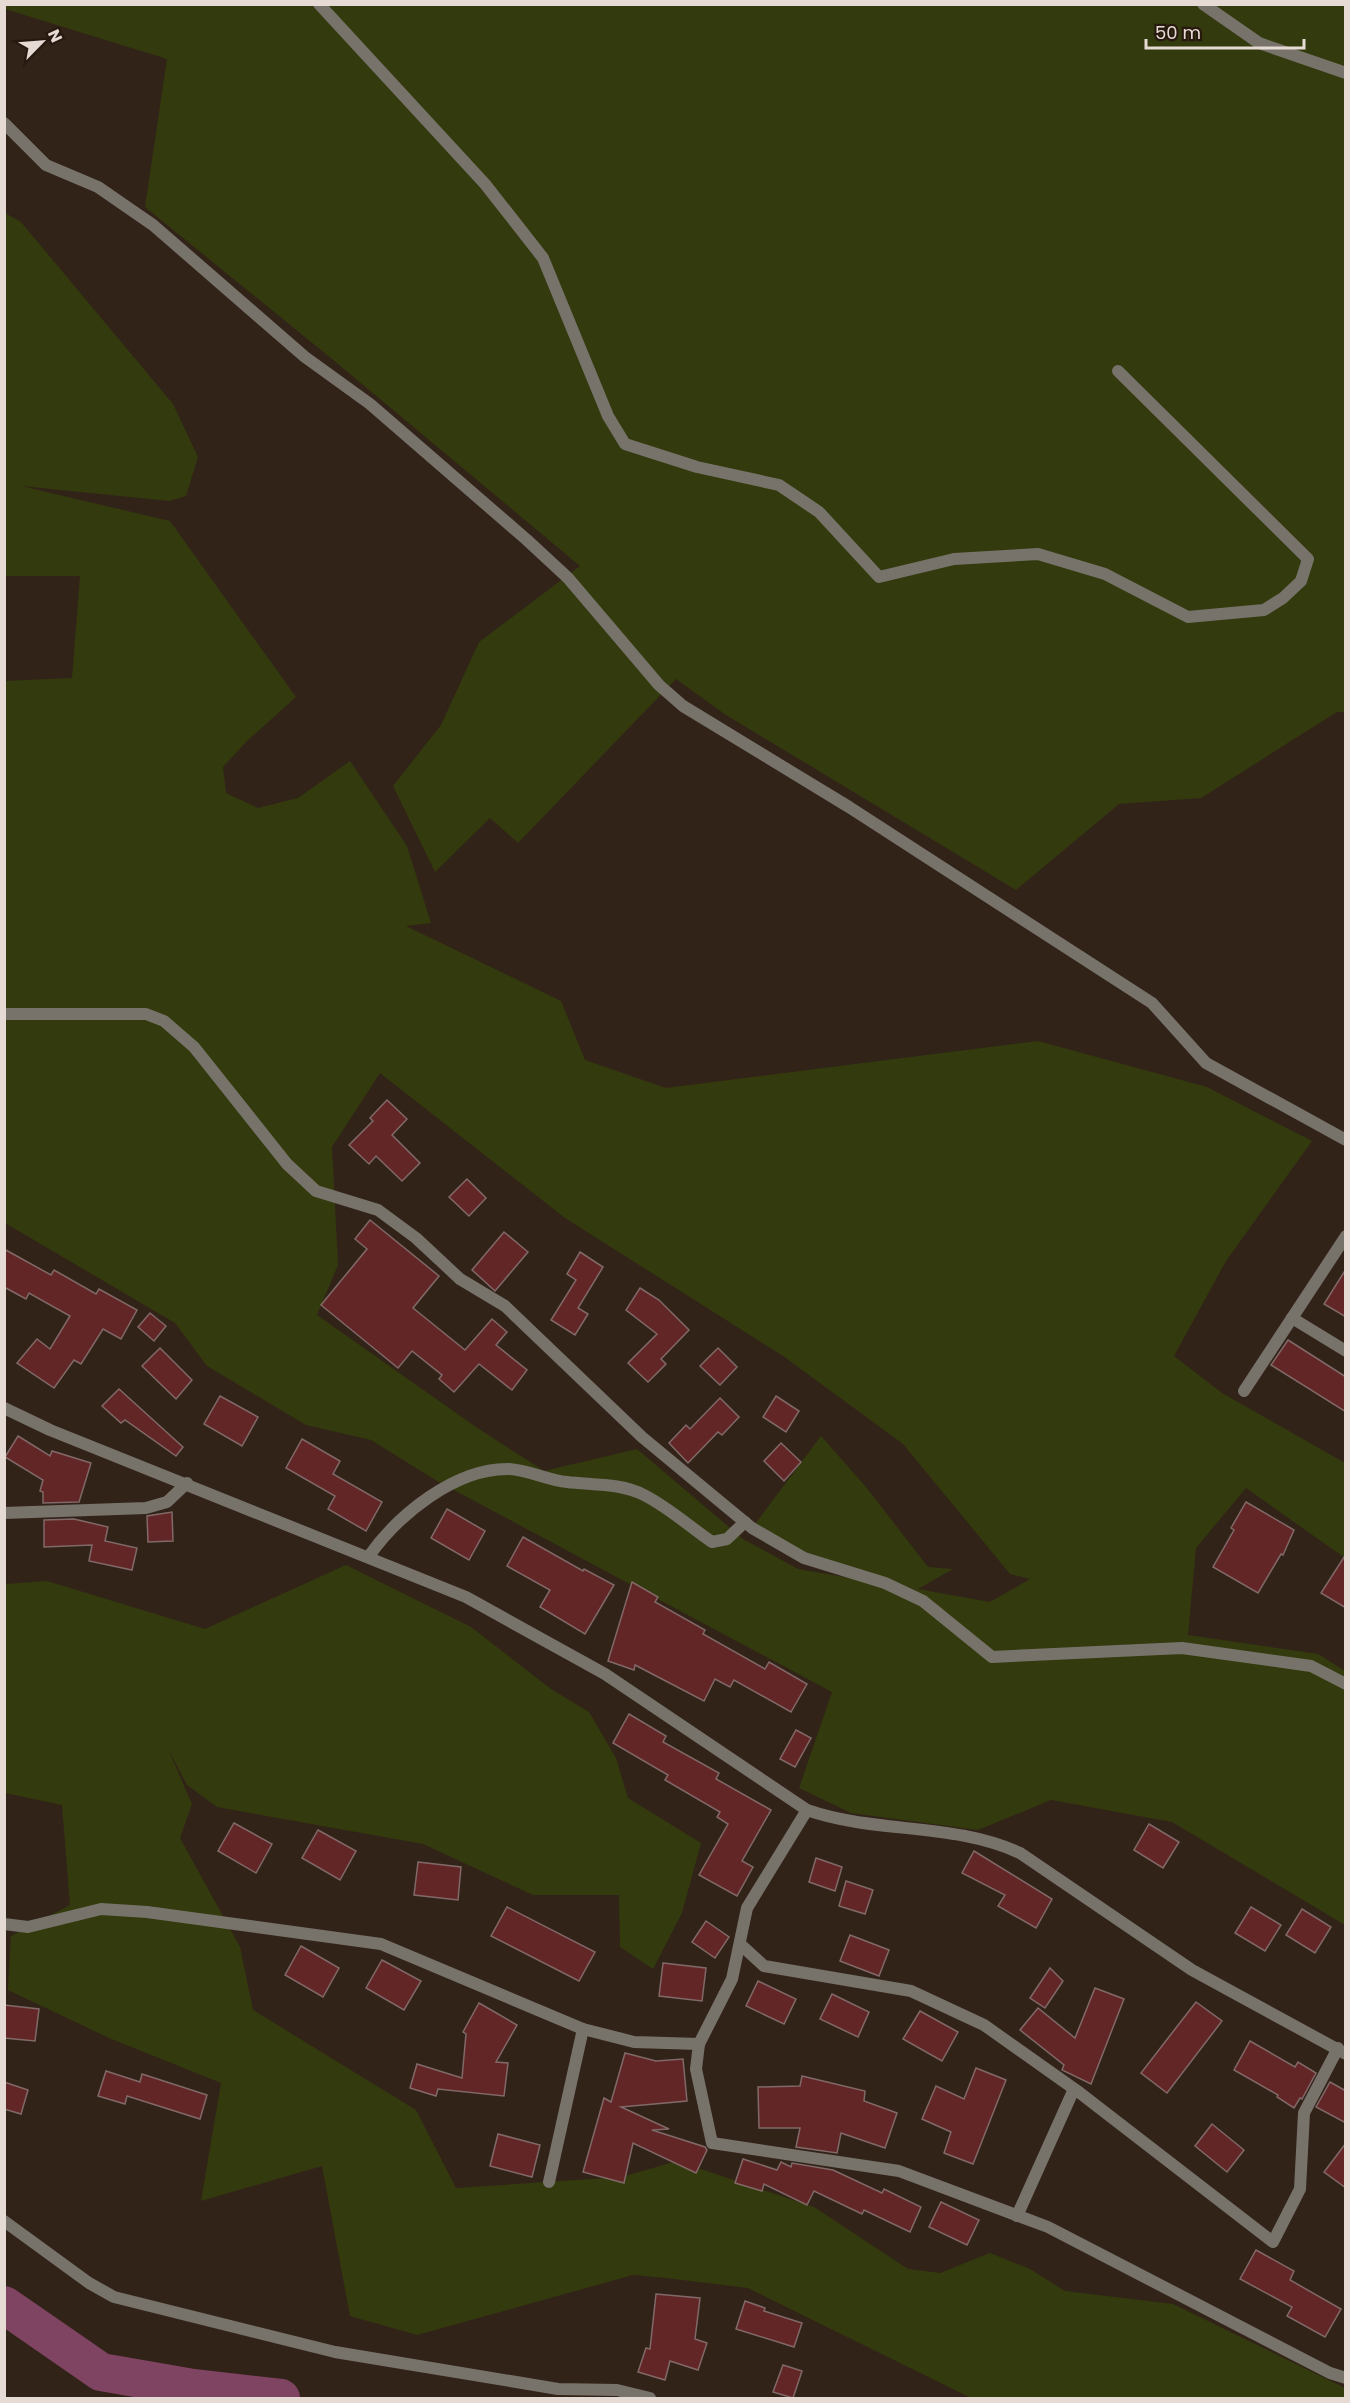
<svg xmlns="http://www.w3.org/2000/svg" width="1350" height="2403" viewBox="0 0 1350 2403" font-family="Poppins,sans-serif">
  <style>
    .green { fill: #333a0d; fill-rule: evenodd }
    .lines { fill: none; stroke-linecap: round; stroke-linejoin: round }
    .river { stroke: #7e4461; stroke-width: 38 }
    .building { fill: #632627; stroke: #806968; stroke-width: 1.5 }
    .minor { stroke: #77736b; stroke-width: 12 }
    .tertiary { stroke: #77736b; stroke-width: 12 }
  </style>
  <rect width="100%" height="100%" fill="#322319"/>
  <!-- green -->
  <g class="green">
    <polygon points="4,5 1345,5 1345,712 1337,712 1201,798 1119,804 1016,890 726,715 676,679 518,843 490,818 435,872 393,786 441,725 479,642 580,566 332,359 145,207 167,59 5,9"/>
    <path d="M5 213 21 222 173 404 198 457 186 496 169 501 21 486 170 521 296 697 248 740 223 767 226 793 258 808 298 798 350 761 407 846 431 923 406 926 561 1001 585 1060 666 1088 1038 1041 1207 1087 1312 1141 1226 1261 1174 1356 1222 1393 1345 1463V1558L1246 1488 1196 1548 1188 1635 1318 1654 1345 1671V1925L1172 1822 1051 1800 978 1830 851 1813 799 1788 832 1692 437 1481 371 1440 306 1425 207 1366 175 1323 5 1223V681L72 678 80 576H5ZM380 1073 565 1218 783 1356 903 1444 1010 1574 1030 1579 990 1602 918 1589 953 1569 928 1567 866 1487 821 1436 752 1528 868 1581 798 1569 743 1539 637 1449 544 1471 476 1427 317 1315 338 1265 332 1147Z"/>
    <polygon points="346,1565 471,1627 551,1689 589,1712 616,1758 628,1798 701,1843 682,1913 653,1969 620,1947 619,1895 533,1895 423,1844 217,1807 187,1785 168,1749 192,1804 180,1838 240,1947 253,2010 416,2110 456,2188 622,2177 677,2161 814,2207 908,2269 940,2273 990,2253 1030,2269 1065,2291 1173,2304 1345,2388 1345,2398 971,2398 748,2288 666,2278 633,2275 417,2335 350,2316 322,2166 201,2201 221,2083 109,2038 8,1990 11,1936 70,1905 62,1805 5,1793 5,1584 47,1581 205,1629"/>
  </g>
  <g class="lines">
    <!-- river -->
    <polyline class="river" points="4,2305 101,2372 193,2388 281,2398"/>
  </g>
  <!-- building -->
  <g class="building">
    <polygon points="387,1100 407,1119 392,1135 420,1163 402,1181 376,1156 369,1164 349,1145 373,1121 370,1118"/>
    <polygon points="467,1179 486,1198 469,1216 449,1197"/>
    <polygon points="370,1220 439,1276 413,1308 465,1350 492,1319 507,1332 496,1345 527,1370 512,1390 479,1364 454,1392 439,1379 442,1375 412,1351 398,1368 321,1305 367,1249 355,1239"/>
    <polygon points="504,1232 528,1252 495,1291 472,1270"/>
    <polygon points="4,1249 51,1275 54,1270 96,1294 99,1289 137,1310 121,1339 103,1329 81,1364 74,1360 54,1388 17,1363 37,1339 50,1349 70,1316 29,1293 26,1299 4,1287"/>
    <polygon points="580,1252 603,1267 578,1308 588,1314 575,1335 551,1320 576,1280 567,1274"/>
    <polygon points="1346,1269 1346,1317 1324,1304"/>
    <polygon points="640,1288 659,1300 689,1330 661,1359 666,1364 648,1382 628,1363 657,1334 626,1310"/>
    <polygon points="150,1313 166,1326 154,1341 138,1327"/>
    <polygon points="1288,1340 1346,1377 1346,1412 1271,1365"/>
    <polygon points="160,1348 192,1380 176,1399 142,1366"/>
    <polygon points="718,1348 737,1367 720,1385 700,1366"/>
    <polygon points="119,1389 183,1447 176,1456 125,1420 121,1423 102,1406"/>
    <polygon points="220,1396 258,1417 242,1446 204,1424"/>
    <polygon points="776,1396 799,1411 786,1432 763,1417"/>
    <polygon points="720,1398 739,1417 722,1435 718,1432 688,1463 669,1443 686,1425 690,1429"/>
    <polygon points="18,1436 50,1456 52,1451 91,1463 79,1502 43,1503 43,1492 40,1491 43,1480 5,1457"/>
    <polygon points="302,1439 340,1461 333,1474 382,1502 366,1531 328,1509 335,1496 286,1468"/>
    <polygon points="781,1443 801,1462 784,1481 764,1461"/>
    <polygon points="1246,1502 1294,1530 1283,1555 1281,1554 1258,1593 1213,1567 1234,1530 1231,1528"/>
    <polygon points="447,1509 485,1531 469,1560 431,1538"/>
    <polygon points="172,1512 173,1541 148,1542 147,1516"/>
    <polygon points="74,1519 108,1527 105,1541 137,1548 132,1570 89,1561 92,1545 44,1547 44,1520"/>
    <polygon points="523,1537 583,1571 584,1569 614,1585 585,1634 540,1607 550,1590 507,1566"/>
    <polygon points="1346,1554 1346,1608 1321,1593"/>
    <polygon points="632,1582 658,1597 655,1602 705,1630 703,1634 765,1669 769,1662 807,1684 791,1712 734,1680 730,1687 715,1679 704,1701 635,1665 634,1670 608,1661"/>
    <polygon points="629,1714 666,1736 663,1742 719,1773 716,1779 771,1810 742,1861 753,1867 737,1896 699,1875 728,1824 717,1817 720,1812 665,1780 668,1775 613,1743"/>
    <polygon points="796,1730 811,1738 795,1767 780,1759"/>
    <polygon points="234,1823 272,1844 256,1873 218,1851"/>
    <polygon points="1149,1824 1179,1842 1163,1868 1134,1850"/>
    <polygon points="318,1830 356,1851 340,1880 302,1858"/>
    <polygon points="974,1851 1052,1899 1036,1928 998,1906 1005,1895 962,1873"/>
    <polygon points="816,1858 842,1867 835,1891 809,1882"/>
    <polygon points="418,1862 461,1867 458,1900 414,1895"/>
    <polygon points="846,1881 873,1890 865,1914 839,1906"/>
    <polygon points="507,1907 595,1952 579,1981 491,1936"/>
    <polygon points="1251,1907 1281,1925 1265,1951 1235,1933"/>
    <polygon points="1302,1909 1331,1927 1315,1953 1286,1935"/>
    <polygon points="706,1921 729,1937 715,1958 692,1942"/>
    <polygon points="850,1935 889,1950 879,1976 840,1961"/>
    <polygon points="301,1946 339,1968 323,1997 285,1975"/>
    <polygon points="382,1960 421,1981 404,2010 366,1988"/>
    <polygon points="663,1963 706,1968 702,2001 659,1996"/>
    <polygon points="1050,1968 1063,1981 1045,2008 1030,1998"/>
    <polygon points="758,1981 796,1999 784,2024 746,2006"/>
    <polygon points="1095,1988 1124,1999 1091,2084 1062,2070 1064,2065 1020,2030 1038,2008 1075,2038"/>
    <polygon points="832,1994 869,2012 858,2037 820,2019"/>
    <polygon points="1196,2002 1222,2021 1167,2093 1141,2073"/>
    <polygon points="479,2003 517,2025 496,2062 508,2063 504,2096 438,2089 436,2096 410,2088 417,2064 462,2078 466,2034 463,2032"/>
    <polygon points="4,2005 39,2009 35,2041 4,2038"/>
    <polygon points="920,2011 958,2032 942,2061 903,2039"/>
    <polygon points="1250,2041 1295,2067 1298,2062 1316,2073 1302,2099 1300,2098 1294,2108 1277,2097 1278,2095 1234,2070"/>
    <polygon points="625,2053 656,2061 683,2059 687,2101 621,2107 669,2129 652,2130 705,2147 707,2150 696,2173 633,2143 624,2183 583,2172 604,2098 611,2102"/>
    <polygon points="976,2068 1006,2080 973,2164 944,2153 951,2132 922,2119 936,2086 964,2099"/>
    <polygon points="106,2071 140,2082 142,2074 207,2095 200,2119 127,2096 125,2104 98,2096"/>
    <polygon points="802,2076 865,2091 864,2101 897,2113 885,2148 841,2133 837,2153 796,2147 800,2128 759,2128 758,2087 800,2086"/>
    <polygon points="4,2082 28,2090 21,2114 4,2109"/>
    <polygon points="1330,2082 1346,2091 1346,2123 1316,2107"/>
    <polygon points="1212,2124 1244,2150 1227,2172 1195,2146"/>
    <polygon points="498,2134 540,2145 532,2177 490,2166"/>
    <polygon points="1346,2143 1346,2188 1324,2172"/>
    <polygon points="743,2159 777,2170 781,2162 791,2167 792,2163 833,2170 882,2193 884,2189 921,2207 910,2232 864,2210 862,2214 814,2191 807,2205 764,2184 762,2191 735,2183"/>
    <polygon points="941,2202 979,2220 967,2245 929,2227"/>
    <polygon points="1256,2250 1294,2271 1290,2280 1341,2309 1325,2337 1287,2316 1292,2307 1240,2279"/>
    <polygon points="656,2294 700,2298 695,2339 707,2343 698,2370 670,2361 665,2380 638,2372 646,2348 650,2349"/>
    <polygon points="745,2301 765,2308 764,2311 802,2323 794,2347 736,2329"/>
    <polygon points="783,2365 802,2371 793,2398 773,2392"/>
  </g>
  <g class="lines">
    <!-- minor -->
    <g class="minor">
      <polyline points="319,4 485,184 543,258 608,416 625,444 697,467 779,485 819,512 879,577 954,559 1038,554 1105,574 1188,617 1264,610 1283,598 1301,581 1308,559 1118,371"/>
      <polyline points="1203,4 1259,43 1346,73"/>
      <polyline points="4,123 46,165 98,187 153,225 305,357 370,404 527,540 568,578 659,685 683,706 849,807 1152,1003 1206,1063 1346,1140"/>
      <polyline points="4,1014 146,1014 164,1021 194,1047 287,1164 316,1191 378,1210 416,1238 460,1279 505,1306 642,1437 752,1528 804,1558 885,1583 923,1601 992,1657 1182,1648 1311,1666 1346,1684"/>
      <polyline points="1292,1318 1346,1351"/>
      <polyline points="1244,1391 1346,1236"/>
      <polyline points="4,1513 146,1508 167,1502 187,1483"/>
      <path d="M369 1556C398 1515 455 1468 509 1469 528 1470 548 1480 567 1482 592 1485 621 1483 644 1495 668 1507 690 1527 712 1542L727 1539 745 1522"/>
      <polyline points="807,1810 747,1908 732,1979 699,2044 696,2069 712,2143 899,2171 1048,2227 1330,2373 1346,2378"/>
      <polyline points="4,1924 28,1927 101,1909 147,1912 381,1944 583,2029 634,2042 699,2044"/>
      <polyline points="740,1944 764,1966 911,1991 984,2025 1080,2093 1273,2242 1300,2189 1304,2113 1338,2048"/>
      <polyline points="549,2182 583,2029"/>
      <polyline points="1017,2216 1074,2089"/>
    </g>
    <!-- tertiary -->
    <g class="tertiary">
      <path d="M4 1408 50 1430 466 1597 605 1674 807 1810C876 1834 953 1822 1020 1853L1192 1970 1346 2054"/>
      <polyline points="4,2221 89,2283 114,2297 335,2352 558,2389 617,2390 650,2398"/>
    </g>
  </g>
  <!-- border -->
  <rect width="1350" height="2403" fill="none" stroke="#e6dbd4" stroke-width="12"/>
  <!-- north arrow -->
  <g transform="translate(42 42) rotate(65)" stroke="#281910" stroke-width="4.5" paint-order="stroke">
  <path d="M0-4.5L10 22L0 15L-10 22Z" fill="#e6dbd4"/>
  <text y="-9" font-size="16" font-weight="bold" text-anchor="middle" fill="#e6dbd4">N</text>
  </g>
  <!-- scale -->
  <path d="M1146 39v9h158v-9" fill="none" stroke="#e6dbd4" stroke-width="3"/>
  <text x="1155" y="39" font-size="18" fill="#e6dbd4" stroke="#281910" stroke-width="4.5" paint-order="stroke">50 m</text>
</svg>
